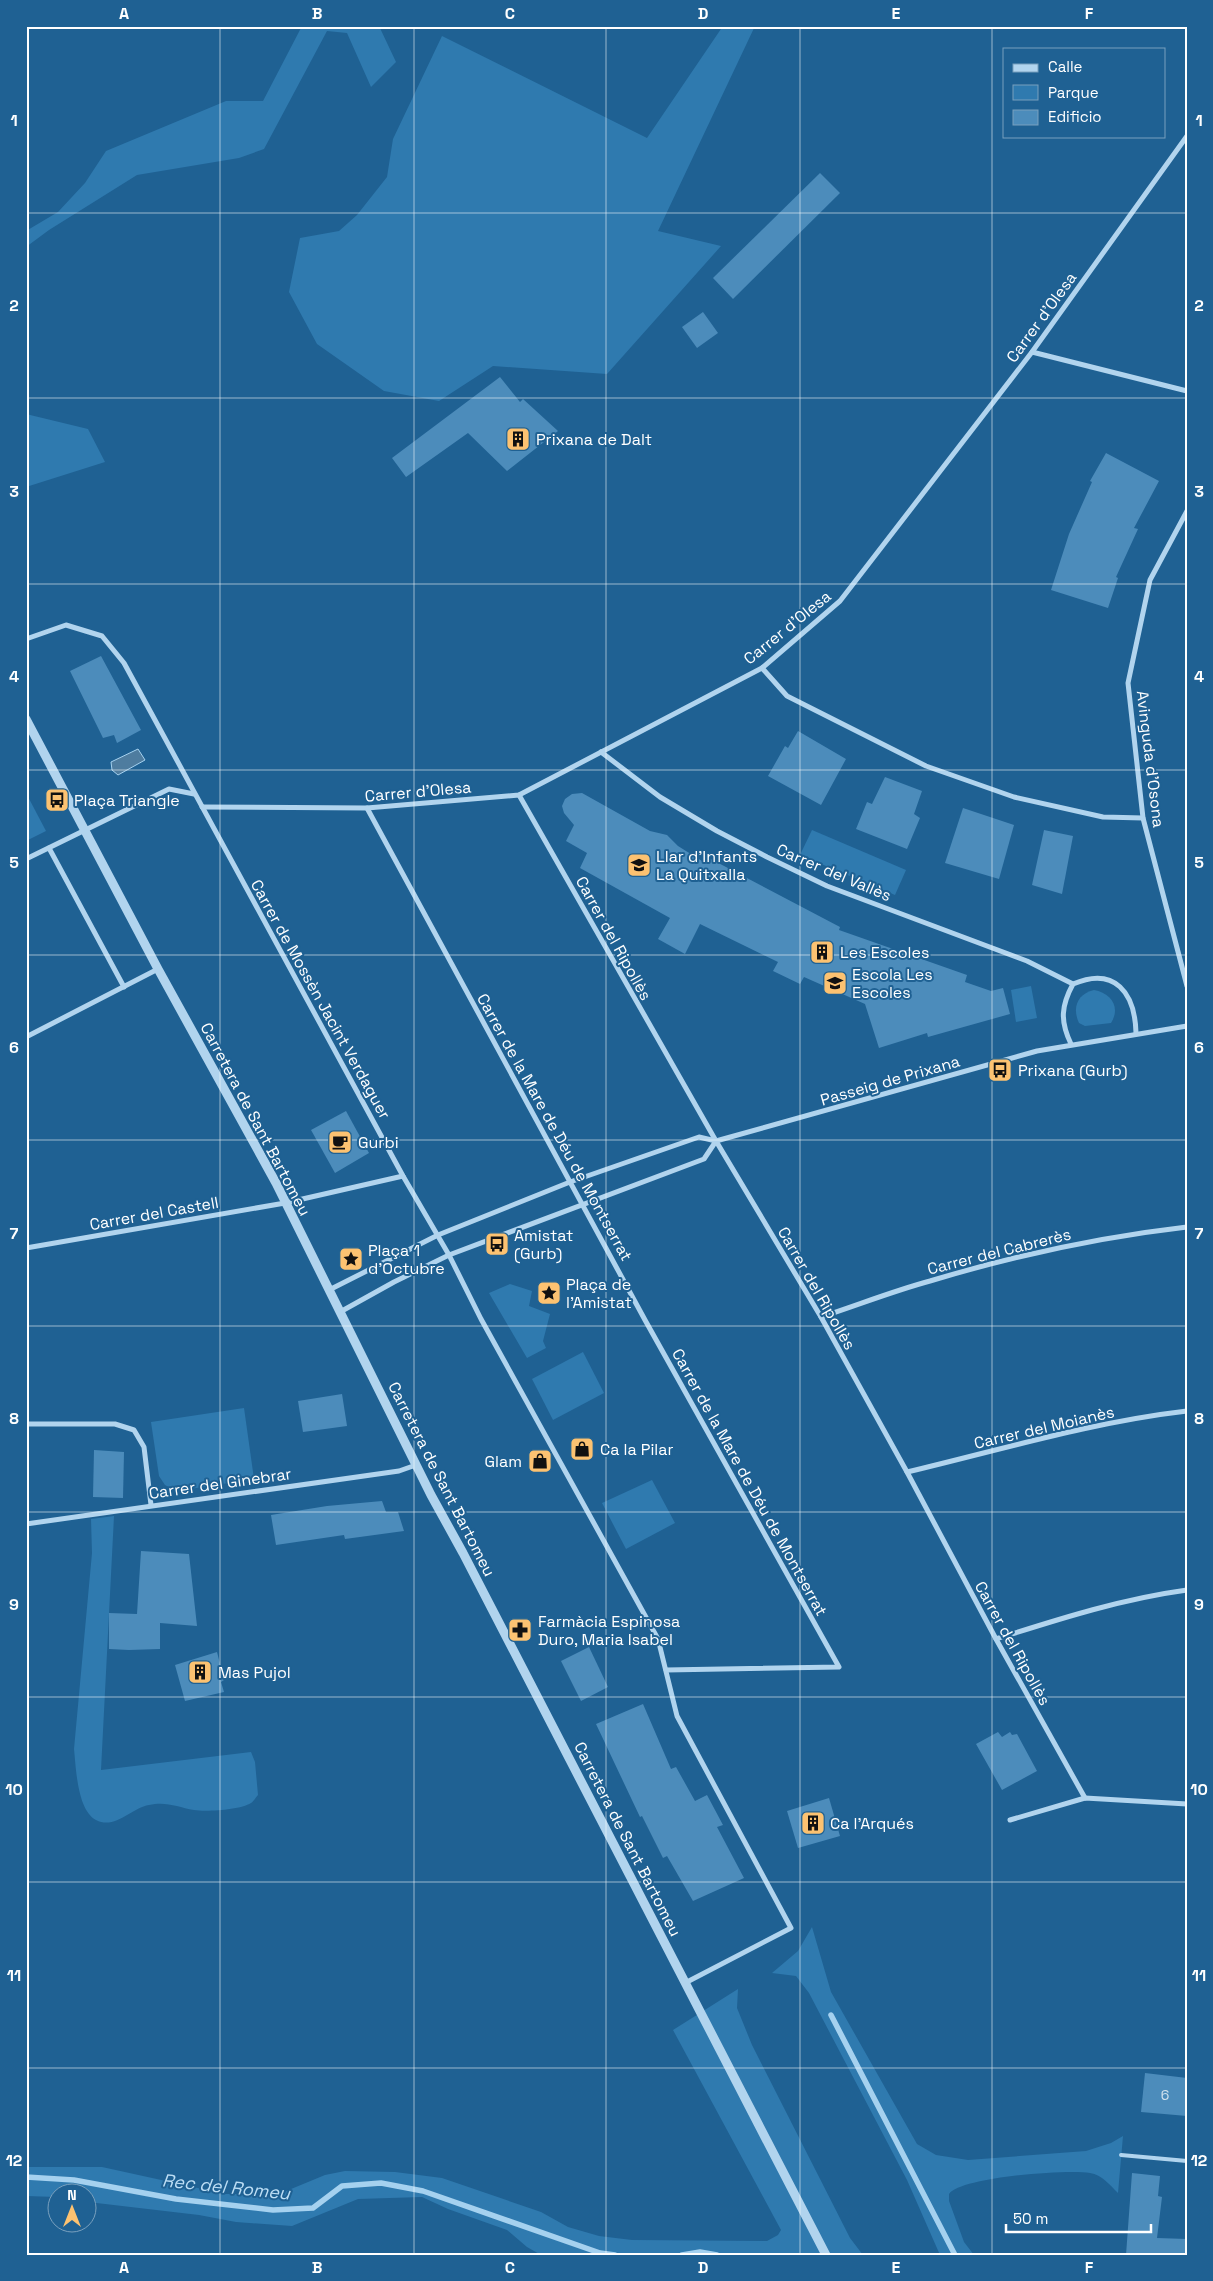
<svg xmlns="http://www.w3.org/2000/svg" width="1213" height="2281" viewBox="0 0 1213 2281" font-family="'Space Grotesk',sans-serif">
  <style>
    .green { fill: #2f7aaf }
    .water { fill: #4e7c9f; stroke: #a5d1ef }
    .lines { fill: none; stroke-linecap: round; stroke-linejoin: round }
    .stream { stroke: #a5d1ef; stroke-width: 5.5 }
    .building { fill: #4c8cbb }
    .service { stroke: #b1d4ee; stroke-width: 4 }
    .minor { stroke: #b1d4ee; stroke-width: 5 }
    .tertiary { stroke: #b1d4ee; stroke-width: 9 }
    .grid { fill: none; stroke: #fff; stroke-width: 1; stroke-opacity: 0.55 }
    .labels { text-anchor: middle; stroke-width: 4; stroke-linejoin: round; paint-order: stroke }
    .number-label { font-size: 14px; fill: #d2e2ee }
    .street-label { font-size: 16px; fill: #fff; stroke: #1f6193 }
    .poi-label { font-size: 16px; fill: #fff; stroke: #1f6193; text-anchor: start }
    .water-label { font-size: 18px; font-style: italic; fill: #bddef5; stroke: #1f6193 }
    .neatline { fill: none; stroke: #fff; stroke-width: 2 }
    .grid-label { font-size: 16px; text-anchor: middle; font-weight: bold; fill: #fff }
  </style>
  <rect width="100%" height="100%" fill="#1f6193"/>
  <!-- green -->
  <g class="green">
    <polygon points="302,26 379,26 396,62 371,87 347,33 327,31 264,149 239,158 137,175 49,230 26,247 26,231 58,212 85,183 106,151 226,101 263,101"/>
    <polygon points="723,26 755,26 658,231 721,246 607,374 493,366 439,401 384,391 317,344 289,292 300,238 339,231 357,215 387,177 393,139 442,36 647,138"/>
    <polygon points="26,414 88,429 105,462 26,487"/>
    <polygon points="26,793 46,831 26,841"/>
    <polygon points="812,830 906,870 895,895 800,855"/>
    <polygon points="1031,986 1037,1018 1016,1022 1011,990"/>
    <path d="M1094 990C1111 993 1121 1007 1111 1023L1085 1026 1079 1023C1072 1008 1077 994 1094 990Z"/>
    <polygon points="510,1284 532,1291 529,1306 550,1314 543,1341 546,1348 527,1358 489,1293"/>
    <polygon points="583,1352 604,1393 553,1420 532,1379"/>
    <polygon points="244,1408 254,1479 177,1491 165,1485 159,1476 151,1422"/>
    <polygon points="652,1480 675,1523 626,1549 602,1503"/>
    <path d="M114 1516 101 1770 251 1752 255 1762 258 1795C256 1797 253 1802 251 1803 240 1810 206 1812 194 1810 178 1807 166 1801 149 1805 131 1808 115 1830 96 1820 77 1810 76 1767 74 1749L92 1553 91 1519Z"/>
    <path d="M812 1927 831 1992 917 2144 936 2155 968 2160 1086 2151 1111 2143 1123 2136 1118 2193C1110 2185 1102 2175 1090 2173 1068 2169 961 2177 949 2194V2201L964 2242 974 2255H940L907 2180 809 1993 796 1976 772 1973 798 1951Z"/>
    <polygon points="738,1989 737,2008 752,2045 850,2238 863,2255 541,2255 527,2247 507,2230 448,2209 422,2197 358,2199 292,2226 236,2222 199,2215 88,2202 88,2194 58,2194 57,2197 26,2196 26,2167 102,2167 225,2194 279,2194 325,2175 345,2171 395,2172 442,2178 541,2212 568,2227 599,2236 632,2240 767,2241 778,2235 781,2230 673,2030"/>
  </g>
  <!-- water -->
  <polygon class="water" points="138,749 145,760 118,775 112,770 111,762"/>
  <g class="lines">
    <!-- stream -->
    <g class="stream">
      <polyline points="831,2015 955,2255"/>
      <polyline points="26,2177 74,2180 176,2199 273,2210 313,2208 342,2186 381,2183 423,2191 600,2253 615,2255"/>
      <polyline points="682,2255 700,2252 717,2255"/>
    </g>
  </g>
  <!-- building -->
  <g class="building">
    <polygon points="820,173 840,193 733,299 713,278"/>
    <polygon points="703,312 718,333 697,348 682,327"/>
    <polygon points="500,377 520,402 523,399 558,431 507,471 468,433 406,477 392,458"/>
    <polygon points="1106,453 1159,481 1134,528 1138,529 1116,577 1118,578 1108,608 1051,590 1069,534 1092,482 1090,481"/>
    <polygon points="101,656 141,730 117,743 114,735 103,738 70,671"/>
    <polygon points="798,731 846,759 821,805 768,776 785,746 788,748"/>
    <polygon points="885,777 922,791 914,814 920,818 907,849 856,829 867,802 872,804"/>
    <polygon points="582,793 650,831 667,835 678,846 702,861 707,857 840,927 839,930 967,975 965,982 991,991 1003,988 1010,1014 928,1037 927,1033 879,1048 865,1004 804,977 800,984 773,971 778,962 700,924 685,954 658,939 670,918 580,868 587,853 566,841 574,825 564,813 562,806 565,799 572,794"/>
    <polygon points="963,808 1014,825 999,879 945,863"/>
    <polygon points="1044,830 1073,836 1062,894 1032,885"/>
    <polygon points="346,1111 369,1153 335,1173 311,1130"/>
    <polygon points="342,1394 347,1426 303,1432 298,1401"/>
    <polygon points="94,1450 124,1452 123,1498 93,1497"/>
    <polygon points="382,1501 386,1512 398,1512 404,1531 345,1539 344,1535 276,1545 271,1515 327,1506"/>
    <polygon points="141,1551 189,1554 197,1626 160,1623 160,1649 129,1650 109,1649 109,1613 137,1614"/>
    <polygon points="589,1647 608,1687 581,1701 561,1661"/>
    <polygon points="217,1652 224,1680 221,1682 224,1692 185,1701 175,1665"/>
    <polygon points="643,1704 671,1769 676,1767 695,1801 707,1795 723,1825 717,1827 744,1878 693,1901 667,1856 663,1858 642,1816 640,1817 596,1724"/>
    <polygon points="998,1732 1002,1737 1010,1732 1012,1735 1017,1734 1037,1771 1002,1790 976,1744"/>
    <polygon points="829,1798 840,1836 798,1848 787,1811"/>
    <polygon points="1145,2073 1187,2078 1187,2116 1141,2112"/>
    <polygon points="1132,2173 1160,2176 1158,2196 1162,2197 1157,2238 1187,2239 1187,2255 1126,2255"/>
  </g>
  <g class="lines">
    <!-- service -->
    <polyline class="service" points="1121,2155 1187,2161"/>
    <!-- minor -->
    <g class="minor">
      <polyline points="1032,352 1187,391"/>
      <polyline points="1187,511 1150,580 1128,683 1143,818 1187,986"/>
      <polyline points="26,639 66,625 102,636 124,663 403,1176 449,1255 481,1319 658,1639 677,1716 791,1928 685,1983"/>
      <polyline points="762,668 787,696 926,766 1014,797 1103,817 1143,818"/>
      <polyline points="601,752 660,797 717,831 767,857 827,886 1027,961 1073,984"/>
      <polyline points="519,795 716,1141 821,1317 907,1472 996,1639 1085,1798"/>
      <polyline points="202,807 367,808 519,795 762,668 840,601 1032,352 1187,136"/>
      <polyline points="367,808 645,1320 839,1667 666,1670"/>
      <polyline points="49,848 124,987"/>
      <polyline points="26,859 169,789 194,794"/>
      <polyline points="26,1037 158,969"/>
      <path d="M1071 1044C1060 1021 1061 1006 1073 984 1115 966 1135 993 1136 1033"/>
      <polyline points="26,1248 285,1203 403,1176"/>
      <polyline points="329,1290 438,1235 570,1182 699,1137 716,1141 1037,1051 1187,1026"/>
      <polyline points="340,1312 394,1282 449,1255 704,1159 716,1141"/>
      <path d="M821 1317C858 1305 893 1291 930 1281 1013 1256 1100 1237 1187 1227"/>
      <polyline points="26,1424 115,1424 134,1430 144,1447 151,1505"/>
      <path d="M907 1472C1000 1450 1092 1422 1187 1411"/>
      <polyline points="26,1524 399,1471 416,1465"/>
      <path d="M996 1639C1059 1619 1121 1599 1187 1590"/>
      <polyline points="1010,1820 1085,1798 1187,1804"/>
    </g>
    <!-- tertiary -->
    <polyline class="tertiary" points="26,719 158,969 276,1183 431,1495 463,1553 826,2255"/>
  </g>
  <!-- grid -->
  <path class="grid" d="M220 26V2255M414 26V2255M606 26V2255M800 26V2255M992 26V2255M26 213H1187M26 398H1187M26 584H1187M26 770H1187M26 955H1187M26 1140H1187M26 1326H1187M26 1512H1187M26 1697H1187M26 1882H1187M26 2068H1187"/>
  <!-- icons -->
  <defs>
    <g id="building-square" transform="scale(1.25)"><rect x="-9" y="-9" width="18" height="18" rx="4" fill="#fcc271" stroke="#1f6193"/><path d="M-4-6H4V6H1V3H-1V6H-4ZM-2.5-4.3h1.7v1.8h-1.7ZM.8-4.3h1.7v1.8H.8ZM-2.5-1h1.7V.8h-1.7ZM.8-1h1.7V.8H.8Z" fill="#111"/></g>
    <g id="bus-square" transform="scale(1.25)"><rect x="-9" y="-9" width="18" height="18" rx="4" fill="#fcc271" stroke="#1f6193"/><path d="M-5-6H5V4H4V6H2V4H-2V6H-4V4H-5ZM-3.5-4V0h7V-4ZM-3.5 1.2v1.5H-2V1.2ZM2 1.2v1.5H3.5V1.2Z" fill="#111"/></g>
    <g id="school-square" transform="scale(1.25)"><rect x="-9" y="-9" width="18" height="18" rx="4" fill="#fcc271" stroke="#1f6193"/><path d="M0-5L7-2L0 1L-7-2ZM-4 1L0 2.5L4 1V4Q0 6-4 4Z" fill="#111"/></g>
    <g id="cafe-square" transform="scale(1.25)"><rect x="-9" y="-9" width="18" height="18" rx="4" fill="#fcc271" stroke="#1f6193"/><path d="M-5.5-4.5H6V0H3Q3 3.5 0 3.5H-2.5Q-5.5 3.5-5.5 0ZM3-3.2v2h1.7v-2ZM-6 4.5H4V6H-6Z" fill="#111"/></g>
    <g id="sight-square" transform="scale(1.25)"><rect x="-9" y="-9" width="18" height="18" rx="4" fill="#fcc271" stroke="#1f6193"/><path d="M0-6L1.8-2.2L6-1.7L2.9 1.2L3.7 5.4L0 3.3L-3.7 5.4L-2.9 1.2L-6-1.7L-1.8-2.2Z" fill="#111"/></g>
    <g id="shop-square" transform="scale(1.25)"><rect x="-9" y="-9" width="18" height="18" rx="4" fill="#fcc271" stroke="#1f6193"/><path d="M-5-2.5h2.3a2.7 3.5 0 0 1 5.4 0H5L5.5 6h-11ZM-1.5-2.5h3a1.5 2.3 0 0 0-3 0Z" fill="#111"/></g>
    <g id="pharmacy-square" transform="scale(1.25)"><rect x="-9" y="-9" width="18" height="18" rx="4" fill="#fcc271" stroke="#1f6193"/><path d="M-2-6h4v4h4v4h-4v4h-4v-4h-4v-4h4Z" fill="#111"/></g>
  </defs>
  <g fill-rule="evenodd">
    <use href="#building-square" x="518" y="439"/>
    <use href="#bus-square" x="57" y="800"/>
    <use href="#school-square" x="639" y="865"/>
    <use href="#building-square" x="822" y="952"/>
    <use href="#school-square" x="835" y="983"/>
    <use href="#bus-square" x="1000" y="1070"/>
    <use href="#cafe-square" x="340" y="1142"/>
    <use href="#bus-square" x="497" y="1244"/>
    <use href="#sight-square" x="351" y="1259"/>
    <use href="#sight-square" x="549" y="1293"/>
    <use href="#shop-square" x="582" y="1449"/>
    <use href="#shop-square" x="540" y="1461"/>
    <use href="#pharmacy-square" x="520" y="1630"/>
    <use href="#building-square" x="200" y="1672"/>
    <use href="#building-square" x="813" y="1823"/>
  </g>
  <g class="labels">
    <!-- number labels -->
    <g class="number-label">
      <text x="1165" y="2100">6</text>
    </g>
    <!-- street labels -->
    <g class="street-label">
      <text transform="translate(1041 317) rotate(-54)" y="6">Carrer d'Olesa</text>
      <text transform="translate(787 627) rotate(-39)" y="6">Carrer d'Olesa</text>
      <text transform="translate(1151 759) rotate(83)" y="6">Avinguda d'Osona</text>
      <text transform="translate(418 791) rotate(-5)" y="6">Carrer d'Olesa</text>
      <text transform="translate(834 872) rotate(23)" y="6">Carrer del Vallès</text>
      <text transform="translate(614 938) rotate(61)" y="6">Carrer del Ripollès</text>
      <text transform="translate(321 999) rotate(61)" y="6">Carrer de Mossèn Jacint Verdaguer</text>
      <text transform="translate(890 1080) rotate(-16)" y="6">Passeig de Prixana</text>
      <text transform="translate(256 1119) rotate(62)" y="6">Carretera de Sant Bartomeu</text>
      <text transform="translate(555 1127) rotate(61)" y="6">Carrer de la Mare de Déu de Montserrat</text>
      <text transform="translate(154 1213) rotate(-10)" y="6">Carrer del Castell</text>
      <text transform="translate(999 1251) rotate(-14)" y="6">Carrer del Cabrerès</text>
      <text transform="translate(817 1288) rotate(60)" y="6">Carrer del Ripollès</text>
      <text transform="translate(1044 1427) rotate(-13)" y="6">Carrer del Moianès</text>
      <text transform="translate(442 1479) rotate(63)" y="6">Carretera de Sant Bartomeu</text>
      <text transform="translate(750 1482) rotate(61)" y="6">Carrer de la Mare de Déu de Montserrat</text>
      <text transform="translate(220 1483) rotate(-8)" y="6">Carrer del Ginebrar</text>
      <text transform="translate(1013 1643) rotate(61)" y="6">Carrer del Ripollès</text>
      <text transform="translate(628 1839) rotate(63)" y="6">Carretera de Sant Bartomeu</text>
    </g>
    <!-- poi labels -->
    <g class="poi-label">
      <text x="536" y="445">Prixana de Dalt</text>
      <text x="74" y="806">Plaça Triangle</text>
      <text x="656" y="862">Llar d'Infants<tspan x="656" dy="18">La Quitxalla</tspan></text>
      <text x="840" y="958">Les Escoles</text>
      <text x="852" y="980">Escola Les<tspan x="852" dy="18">Escoles</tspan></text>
      <text x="1018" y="1076">Prixana (Gurb)</text>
      <text x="358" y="1148">Gurbi</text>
      <text x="514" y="1241">Amistat<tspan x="514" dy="18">(Gurb)</tspan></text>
      <text x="368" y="1256">Plaça 1<tspan x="368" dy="18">d'Octubre</tspan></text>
      <text x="566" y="1290">Plaça de<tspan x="566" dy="18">l'Amistat</tspan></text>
      <text x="600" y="1455">Ca la Pilar</text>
      <text x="522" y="1467" text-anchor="end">Glam</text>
      <text x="538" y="1627">Farmàcia Espinosa<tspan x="538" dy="18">Duro, Maria Isabel</tspan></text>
      <text x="218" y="1678">Mas Pujol</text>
      <text x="830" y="1829">Ca l'Arqués</text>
    </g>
    <!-- water labels -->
    <g class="water-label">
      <text transform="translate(226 2187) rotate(6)" y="6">Rec del Romeu</text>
    </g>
  </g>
  <!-- border -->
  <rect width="1213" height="2281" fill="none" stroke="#1f6193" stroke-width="55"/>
  <!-- legend -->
  <rect x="1003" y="48" width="162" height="90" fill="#1f6193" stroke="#79a0be"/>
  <rect x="1013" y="64" width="25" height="8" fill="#b1d4ee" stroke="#79a0be"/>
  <text x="1048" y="72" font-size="15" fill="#ffffff">Calle</text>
  <rect x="1013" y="85" width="25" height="15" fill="#2f7aaf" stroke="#79a0be"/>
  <text x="1048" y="98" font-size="15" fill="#ffffff">Parque</text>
  <rect x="1013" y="110" width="25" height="15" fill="#4c8cbb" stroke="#79a0be"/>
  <text x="1048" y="122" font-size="15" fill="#ffffff">Edificio</text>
  <!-- north arrow -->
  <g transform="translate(72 2208)"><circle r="24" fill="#1f6193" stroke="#79a0be"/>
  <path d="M0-4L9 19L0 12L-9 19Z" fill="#fcc271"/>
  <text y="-8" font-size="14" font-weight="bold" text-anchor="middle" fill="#ffffff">N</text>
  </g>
  <!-- scale -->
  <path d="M1006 2224v8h145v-8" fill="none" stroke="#ffffff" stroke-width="2.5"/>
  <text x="1013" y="2224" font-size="15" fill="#ffffff" stroke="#1f6193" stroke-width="4" paint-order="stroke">50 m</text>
  <rect x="28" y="28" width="1158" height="2226" class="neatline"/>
  <g class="grid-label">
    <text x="124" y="19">A</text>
    <text x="317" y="19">B</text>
    <text x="510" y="19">C</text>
    <text x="703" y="19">D</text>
    <text x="896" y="19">E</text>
    <text x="1089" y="19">F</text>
    <text x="14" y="126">1</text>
    <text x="1199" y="126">1</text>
    <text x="14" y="311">2</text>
    <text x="1199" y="311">2</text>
    <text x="14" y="497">3</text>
    <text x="1199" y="497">3</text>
    <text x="14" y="682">4</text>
    <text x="1199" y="682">4</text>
    <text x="14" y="868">5</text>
    <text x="1199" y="868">5</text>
    <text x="14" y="1053">6</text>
    <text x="1199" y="1053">6</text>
    <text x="14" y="1239">7</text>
    <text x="1199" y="1239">7</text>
    <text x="14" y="1424">8</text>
    <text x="1199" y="1424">8</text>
    <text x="14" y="1610">9</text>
    <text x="1199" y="1610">9</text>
    <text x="14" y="1795">10</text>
    <text x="1199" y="1795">10</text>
    <text x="14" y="1981">11</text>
    <text x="1199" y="1981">11</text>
    <text x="14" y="2166">12</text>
    <text x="1199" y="2166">12</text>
    <text x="124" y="2273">A</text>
    <text x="317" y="2273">B</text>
    <text x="510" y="2273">C</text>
    <text x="703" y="2273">D</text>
    <text x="896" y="2273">E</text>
    <text x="1089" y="2273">F</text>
  </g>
</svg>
